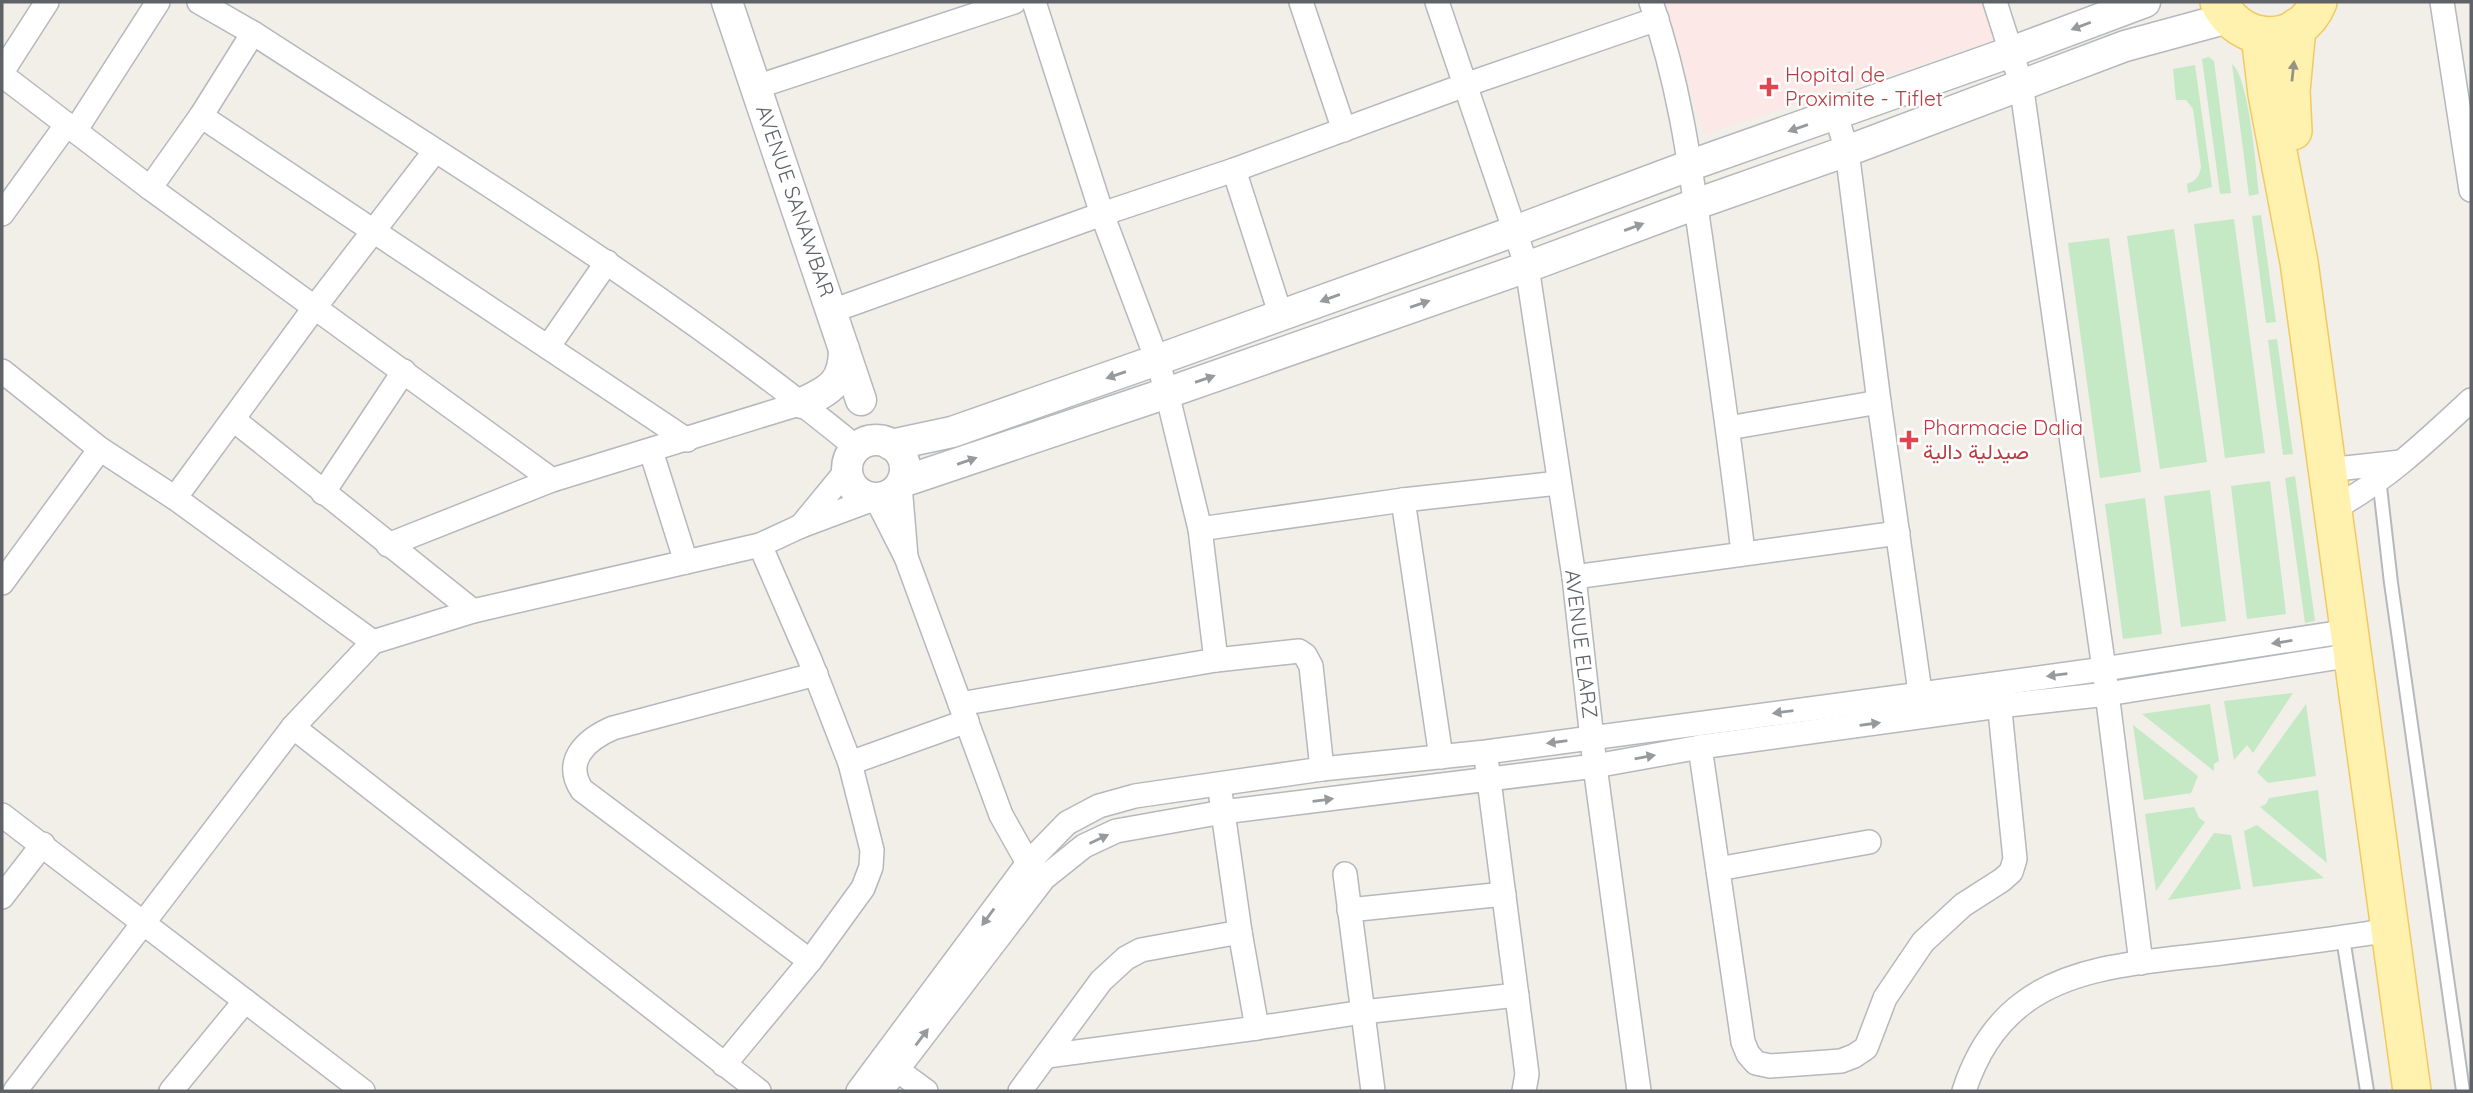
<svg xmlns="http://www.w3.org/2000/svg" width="2473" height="1093" viewBox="0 0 2473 1093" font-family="Quicksand,Vazirmatn,sans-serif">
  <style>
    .medical { fill: #fce8e6 }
    .green { fill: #c5e8c5 }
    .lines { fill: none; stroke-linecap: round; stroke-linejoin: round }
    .service-casing { stroke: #b5b8bc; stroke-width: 16 }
    .minor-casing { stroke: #b5b8bc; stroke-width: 26 }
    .tertiary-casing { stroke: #b5b8bc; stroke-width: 33 }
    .primary-casing { stroke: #f2c960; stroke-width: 40 }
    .service { stroke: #fff; stroke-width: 12 }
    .minor { stroke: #fff; stroke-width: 23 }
    .tertiary { stroke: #fff; stroke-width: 30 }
    .primary { stroke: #fff2af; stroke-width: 37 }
    .oneway { fill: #979a9d }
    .oneway2 { fill: #979581 }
    .health-dot { fill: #e0444e; stroke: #fff; stroke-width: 2.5 }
    .labels { text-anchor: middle; stroke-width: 5; stroke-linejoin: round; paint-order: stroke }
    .health-label { font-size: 21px; fill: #be3a42; stroke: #fff; text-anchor: start }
    .street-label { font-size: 21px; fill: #5f6368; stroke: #fff }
  </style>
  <rect width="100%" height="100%" fill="#f1efe8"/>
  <!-- medical -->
  <polygon class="medical" points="1661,2 1984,2 1996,40 1704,134"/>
  <!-- green -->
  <g class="green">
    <polygon points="2209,57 2214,61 2231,193 2220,194 2202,59"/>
    <path d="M2232 64C2249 77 2256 168 2259 194L2249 196Z"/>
    <path d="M2195 65 2212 187 2188 193 2187 184C2196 181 2199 177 2201 167L2193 109 2186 100H2176L2173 69Z"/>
    <polygon points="2261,215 2276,322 2266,323 2252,216"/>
    <polygon points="2234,219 2265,453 2225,458 2194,224"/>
    <polygon points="2174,229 2207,462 2160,469 2127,236"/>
    <polygon points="2109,238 2141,472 2100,478 2068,243"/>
    <polygon points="2277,339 2293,454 2283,455 2268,340"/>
    <polygon points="2295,476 2315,621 2305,623 2285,478"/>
    <polygon points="2270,481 2286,614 2247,619 2231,486"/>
    <polygon points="2210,490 2226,621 2181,627 2164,496"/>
    <polygon points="2145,498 2162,634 2123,639 2105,504"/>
    <polygon points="2293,693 2253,753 2247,745 2234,760 2224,701"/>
    <polygon points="2210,704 2219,761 2214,764 2214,771 2142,714"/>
    <polygon points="2306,704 2316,776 2268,783 2257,772"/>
    <polygon points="2133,725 2198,776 2191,793 2144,800"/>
    <polygon points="2318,790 2327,863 2260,807 2266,804 2269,798"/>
    <polygon points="2194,807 2199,818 2205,822 2156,891 2145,814"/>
    <polygon points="2257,825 2324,878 2253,887 2244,831"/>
    <polygon points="2214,833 2231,835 2241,889 2168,900"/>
  </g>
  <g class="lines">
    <!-- service casing -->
    <g class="service-casing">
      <g id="service">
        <polyline points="2379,478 2391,583 2463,1091"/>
        <polyline points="2343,938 2367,1091"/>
      </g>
    </g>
    <!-- minor casing -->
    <g class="minor-casing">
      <g id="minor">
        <path d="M199 2 253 33C458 166 668 293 857 448"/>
        <polyline points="1034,2 1102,214 1157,360 1167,393 1200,529 1216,660"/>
        <polyline points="1301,2 1344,130"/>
        <polyline points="1437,2 1527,267 1574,577 1595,766 1639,1091"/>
        <path d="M1651 2C1681 89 1691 172 1704 262 1718 359 1732 456 1743 553"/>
        <polyline points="1995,2 2021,83 2104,669 2141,963"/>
        <polyline points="2442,2 2471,190"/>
        <polyline points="2,72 47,2"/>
        <polyline points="2,75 150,188 552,480"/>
        <polyline points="756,87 1014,2"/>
        <polyline points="1836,115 1847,151 1879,402 1920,692"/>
        <polyline points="201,116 687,440"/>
        <polyline points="75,131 158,2"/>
        <polyline points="1234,170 1281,316"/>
        <polyline points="150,188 201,116 253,33"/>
        <polyline points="2,214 67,124"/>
        <polyline points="832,311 1102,214 1234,170 1465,85 1657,19"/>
        <polyline points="548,347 607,262"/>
        <polyline points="2,371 100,449 175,498 373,642"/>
        <polyline points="234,420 473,611"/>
        <polyline points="1728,428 1879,402"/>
        <polyline points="651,451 686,562"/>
        <polyline points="847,470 801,526 876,498 906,557 900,485"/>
        <polyline points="2327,470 2401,462"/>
        <polyline points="323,493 404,371"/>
        <polyline points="175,498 315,307 435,151"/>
        <polyline points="1403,500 1441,757"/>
        <path d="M2333 509C2385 481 2428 440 2471 400"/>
        <polyline points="1200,529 1403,500 1558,483"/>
        <polyline points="388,545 552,480 802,403"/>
        <polyline points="906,557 1001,815 1028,863 1038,872"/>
        <polyline points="1574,577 1898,533"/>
        <polyline points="2,583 100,449"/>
        <polyline points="960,704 1216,660 1299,651 1305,655 1311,666 1322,769"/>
        <polyline points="293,727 759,1091"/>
        <polyline points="1700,747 1743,1042 1748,1054 1756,1063 1770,1066 1841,1061 1854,1056 1866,1048 1885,998 1923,942 1963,905 2002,880 2011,872 2015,859 1998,691"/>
        <polyline points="850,763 967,721"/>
        <polyline points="1487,765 1527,1074 1524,1091"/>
        <polyline points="2,815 363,1091"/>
        <polyline points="1718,869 1869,842"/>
        <polyline points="1345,874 1373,1091"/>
        <polyline points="2,897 43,844"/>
        <polyline points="1349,910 1504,894"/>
        <path d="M810 961 582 790C562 761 587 739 613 728L816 674"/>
        <polyline points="1257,1028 1363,1012 1517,995"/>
        <polyline points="1047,1056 1257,1028 1240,932"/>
        <polyline points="885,1061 926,1091"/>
        <polyline points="724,1065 810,961 863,888 871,867 872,850 850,763 810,660 760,545"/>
        <polyline points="15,1091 293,727 373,642 473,611 760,545 801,526"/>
        <polyline points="171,1091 245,1001"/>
        <polyline points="858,1091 1028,863 1067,823 1099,806 1135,796 1322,769 1486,752 1832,706 2104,669 2349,631"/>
        <polyline points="881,1091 1044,878 1084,846 1116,831 1223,812 1595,766 1700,747 1999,706 2107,694 2353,655"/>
        <polyline points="1020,1091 1101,981 1126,958 1141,950 1240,932 1221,798"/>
        <path d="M1964 1091C1975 1057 1993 1026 2022 1004 2074 963 2158 961 2221 953 2278 946 2334 939 2390 930"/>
      </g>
    </g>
    <!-- tertiary casing -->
    <g class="tertiary-casing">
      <g id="tertiary">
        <polyline points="727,2 861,400"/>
        <path d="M802 403C831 390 844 382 844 349"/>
        <circle cx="876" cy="469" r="29"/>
        <polyline points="891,445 952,432 1157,360 1515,231 1691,165 2011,52 2145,2"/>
        <polyline points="902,482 1167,393 1527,267 1696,204 1847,151 2125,46 2228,18"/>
      </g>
    </g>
    <!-- primary casing -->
    <g class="primary-casing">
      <g id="primary">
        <path d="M2219 2C2239 45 2299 49 2318 2"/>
        <polyline points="2260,35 2267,94 2299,262 2412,1091"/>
        <polyline points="2293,131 2291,91 2297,27"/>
      </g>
    </g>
    <!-- service -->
    <use href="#service" class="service"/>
    <!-- minor -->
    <use href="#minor" class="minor"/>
    <!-- tertiary -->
    <use href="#tertiary" class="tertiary"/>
    <!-- primary -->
    <use href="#primary" class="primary"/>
  </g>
  <!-- one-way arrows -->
  <defs><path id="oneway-solid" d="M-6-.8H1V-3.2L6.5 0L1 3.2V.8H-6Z" transform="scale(1.75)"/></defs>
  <g class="oneway">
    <use href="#oneway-solid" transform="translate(2081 26) rotate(159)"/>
    <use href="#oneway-solid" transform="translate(1798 128) rotate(161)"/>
    <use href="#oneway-solid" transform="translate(1634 227) rotate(-20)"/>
    <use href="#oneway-solid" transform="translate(1330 298) rotate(160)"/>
    <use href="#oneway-solid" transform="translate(1420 304) rotate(-19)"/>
    <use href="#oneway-solid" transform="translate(1116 375) rotate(161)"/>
    <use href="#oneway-solid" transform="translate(1205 379) rotate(-19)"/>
    <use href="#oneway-solid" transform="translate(967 461) rotate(-19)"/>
    <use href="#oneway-solid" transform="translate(2282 642) rotate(171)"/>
    <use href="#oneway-solid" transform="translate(2057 675) rotate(173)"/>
    <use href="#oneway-solid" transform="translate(1783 712) rotate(173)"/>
    <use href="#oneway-solid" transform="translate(1870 724) rotate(-8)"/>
    <use href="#oneway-solid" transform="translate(1557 742) rotate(172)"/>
    <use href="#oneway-solid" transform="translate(1645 757) rotate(-10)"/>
    <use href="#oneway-solid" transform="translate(1323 800) rotate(-7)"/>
    <use href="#oneway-solid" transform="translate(1099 839) rotate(-25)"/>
    <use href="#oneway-solid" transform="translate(988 917) rotate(126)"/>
    <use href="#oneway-solid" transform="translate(922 1037) rotate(-53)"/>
  </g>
  <use class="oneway2" href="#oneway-solid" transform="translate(2293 71) rotate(-84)"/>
  <!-- markers -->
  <g class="health-dot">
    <path d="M1765.5 76.5h7v7h7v7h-7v7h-7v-7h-7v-7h7z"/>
    <path d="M1905.5 429.5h7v7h7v7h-7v7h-7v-7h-7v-7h7z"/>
  </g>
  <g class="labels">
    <!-- health labels -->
    <g class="health-label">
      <text x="1785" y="82">Hopital de<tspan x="1785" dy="24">Proximite - Tiflet</tspan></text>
      <text x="1923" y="435">Pharmacie Dalia<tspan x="1923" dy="24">صيدلية دالية</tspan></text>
    </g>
    <!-- street labels -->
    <g class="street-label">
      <text transform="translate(795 201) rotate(71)" y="7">AVENUE SANAWBAR</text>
      <text transform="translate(1581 644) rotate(83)" y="7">AVENUE ELARZ</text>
    </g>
  </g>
  <!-- border -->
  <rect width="2473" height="1093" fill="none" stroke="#5f6368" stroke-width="7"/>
</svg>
